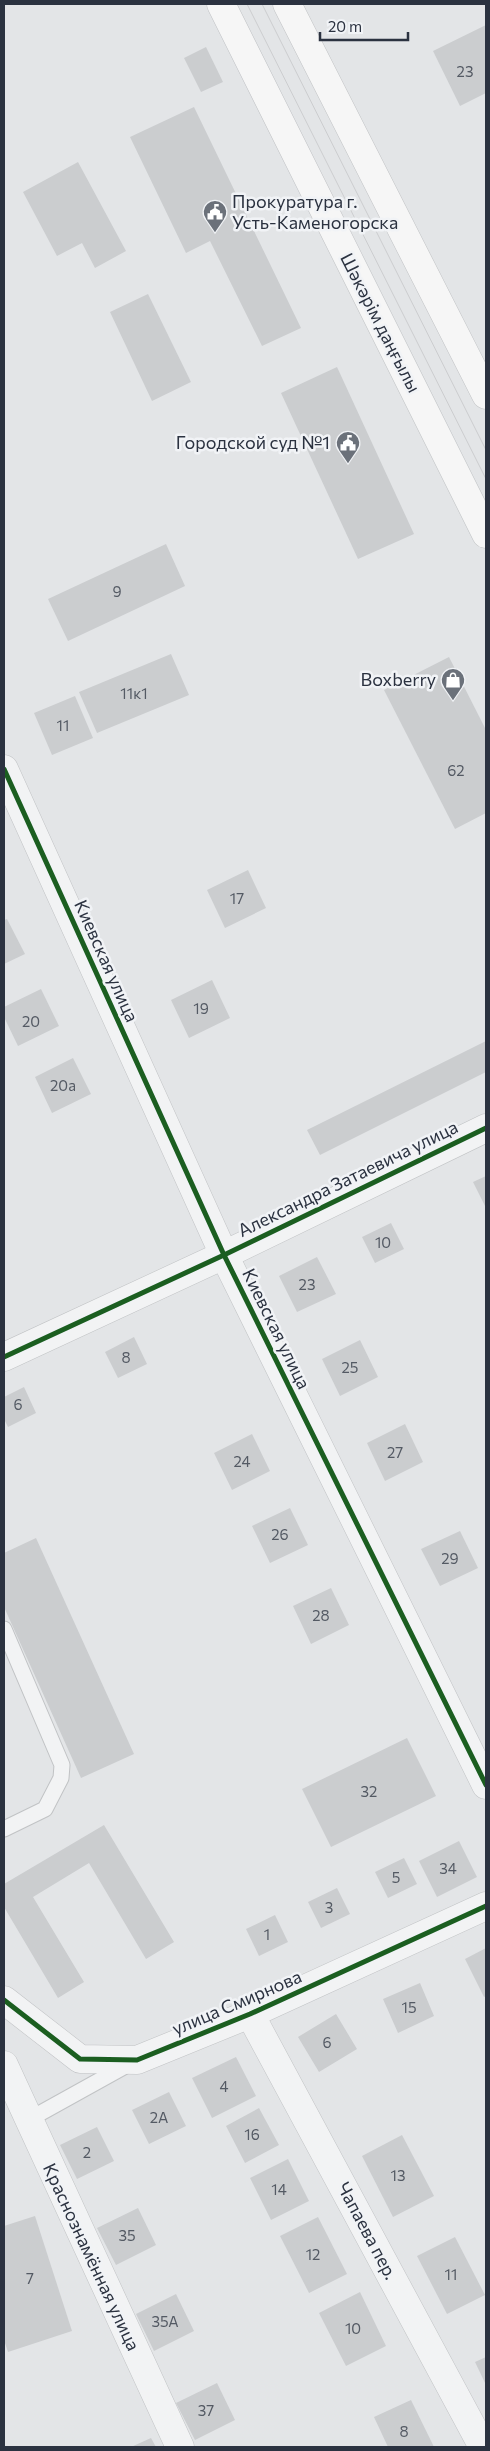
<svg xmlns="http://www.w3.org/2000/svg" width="490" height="2451" viewBox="0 0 490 2451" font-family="Commissioner,sans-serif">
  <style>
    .building { fill: #cbcdcf }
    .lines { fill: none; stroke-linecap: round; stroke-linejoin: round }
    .service-casing { stroke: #c1c3c5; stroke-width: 17 }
    .minor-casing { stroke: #c1c3c5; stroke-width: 29 }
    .secondary-casing { stroke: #c1c3c5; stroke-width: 29 }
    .service { stroke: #f2f3f4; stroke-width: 15 }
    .minor { stroke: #f2f3f4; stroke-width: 28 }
    .secondary { stroke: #f6f6f6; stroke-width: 28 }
    .tram { stroke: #cccdcf; stroke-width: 1 }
    .cycleway-casing { stroke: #f1f3f6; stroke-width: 8 }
    .cycleway { stroke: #1b5e20; stroke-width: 5 }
    .labels { text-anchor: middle; stroke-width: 5; stroke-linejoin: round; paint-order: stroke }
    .number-label { font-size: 15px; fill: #545a64 }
    .poi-label { font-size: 18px; fill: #2b3240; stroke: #f1f3f6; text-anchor: end }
    .street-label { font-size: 18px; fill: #2b3240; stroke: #f1f3f6 }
  </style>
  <rect width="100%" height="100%" fill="#e3e5e7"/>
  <!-- building -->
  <g class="building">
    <polygon points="486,25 486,93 460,106 433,51"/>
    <polygon points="206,47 223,82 201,92 184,58"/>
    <polygon points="194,107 301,328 262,346 210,241 186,253 130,137"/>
    <polygon points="78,162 126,251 95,268 82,243 57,256 23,192"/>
    <polygon points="148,294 191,382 152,401 110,312"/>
    <polygon points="337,367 414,534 358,559 281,393"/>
    <polygon points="166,544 185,586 68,641 48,599"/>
    <polygon points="171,654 189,695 97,733 79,692"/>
    <polygon points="449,657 486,730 486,813 455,829 384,690"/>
    <polygon points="75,696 93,738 52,755 34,713"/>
    <polygon points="248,870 266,908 225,928 207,890"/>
    <polygon points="7,919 25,954 4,964 4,920"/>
    <polygon points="212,980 230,1018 189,1038 171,1000"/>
    <polygon points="41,989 59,1026 18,1046 4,1017 4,1007"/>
    <polygon points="486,1041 486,1072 320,1155 307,1130"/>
    <polygon points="73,1058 91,1094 52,1113 35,1077"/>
    <polygon points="486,1176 486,1208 473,1182"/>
    <polygon points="391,1223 404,1249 375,1263 362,1237"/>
    <polygon points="317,1257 336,1294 297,1312 279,1276"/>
    <polygon points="134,1337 147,1364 118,1378 105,1352"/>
    <polygon points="360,1340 378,1377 340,1396 322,1359"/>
    <polygon points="24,1387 36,1413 8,1427 4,1419 4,1397"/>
    <polygon points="405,1424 423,1462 385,1481 367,1443"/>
    <polygon points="252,1434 270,1471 232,1490 214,1453"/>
    <polygon points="290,1508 308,1545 270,1563 252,1526"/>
    <polygon points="460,1531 478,1568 440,1586 421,1549"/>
    <polygon points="36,1538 134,1754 81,1778 4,1607 4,1553"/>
    <polygon points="331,1588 349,1625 311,1644 293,1606"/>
    <polygon points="407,1738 436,1796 331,1847 302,1789"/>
    <polygon points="104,1825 174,1942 146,1959 89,1863 33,1897 84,1982 58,1998 4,1907 4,1884"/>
    <polygon points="459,1841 477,1877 437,1897 419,1861"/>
    <polygon points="404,1858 417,1884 388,1898 375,1872"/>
    <polygon points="337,1888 350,1914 321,1928 308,1902"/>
    <polygon points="275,1915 288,1942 259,1956 246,1929"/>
    <polygon points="486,1948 486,1996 484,1997 465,1959"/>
    <polygon points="420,1983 434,2016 398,2033 383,1999"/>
    <polygon points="336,2014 357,2049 319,2072 298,2037"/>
    <polygon points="236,2057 256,2096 212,2118 192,2078"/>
    <polygon points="169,2092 186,2126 149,2144 132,2110"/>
    <polygon points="259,2108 279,2145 245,2163 226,2126"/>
    <polygon points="97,2127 114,2161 77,2179 60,2145"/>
    <polygon points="402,2135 434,2196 393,2217 362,2156"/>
    <polygon points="288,2159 309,2201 271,2220 250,2178"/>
    <polygon points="138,2208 156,2245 116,2265 97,2228"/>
    <polygon points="35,2216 72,2331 8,2352 4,2340 4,2226"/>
    <polygon points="318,2217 347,2274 309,2293 280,2236"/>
    <polygon points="455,2237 485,2295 447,2314 417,2256"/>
    <polygon points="360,2292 386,2346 346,2366 319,2313"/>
    <polygon points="176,2294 194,2331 154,2351 136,2314"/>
    <polygon points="486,2357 486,2385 475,2362"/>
    <polygon points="217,2383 235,2420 195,2440 176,2403"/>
    <polygon points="411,2400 434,2447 388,2447 374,2417"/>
    <polygon points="151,2438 156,2447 131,2447"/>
  </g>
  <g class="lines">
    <!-- service casing -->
    <g class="service-casing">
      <g id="service">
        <polyline points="4,1629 62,1765 61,1778 45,1809 4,1829"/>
        <polyline points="28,2120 129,2064"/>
      </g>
    </g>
    <!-- minor casing -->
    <g class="minor-casing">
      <g id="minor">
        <polyline points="4,769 224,1255 486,1785"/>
        <polyline points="4,1357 224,1255 486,1128"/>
        <polyline points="4,2000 80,2059 137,2060 250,2014 486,1906"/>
        <polyline points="250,2014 483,2447"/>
        <polyline points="4,2065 180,2447"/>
      </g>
    </g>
    <!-- secondary casing -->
    <g class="secondary-casing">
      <g id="secondary">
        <polyline points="221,4 486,534"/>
        <polyline points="287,4 486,395"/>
      </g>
    </g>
    <!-- service -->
    <use href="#service" class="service"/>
    <!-- minor -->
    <use href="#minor" class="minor"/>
    <!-- secondary -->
    <use href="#secondary" class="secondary"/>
    <!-- tram -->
    <g class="tram">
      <polyline points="247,4 486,479"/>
      <polyline points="262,4 486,450"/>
    </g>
    <!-- cycleway casing -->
    <g class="cycleway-casing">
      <g id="cycleway">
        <polyline points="4,769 224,1255 486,1785"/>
        <polyline points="4,1357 224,1255 486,1128"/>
        <polyline points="4,2000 80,2059 137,2060 250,2014 486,1906"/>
      </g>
    </g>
    <!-- cycleway -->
    <use href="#cycleway" class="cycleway"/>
  </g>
  <!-- icons -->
  <defs>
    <g id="civic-pin" transform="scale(1.25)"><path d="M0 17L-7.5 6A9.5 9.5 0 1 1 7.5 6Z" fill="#6b717a" stroke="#f1f3f6"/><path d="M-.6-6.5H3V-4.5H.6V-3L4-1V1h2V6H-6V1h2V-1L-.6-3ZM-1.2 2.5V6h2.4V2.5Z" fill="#fff"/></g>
    <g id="shop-pin" transform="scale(1.25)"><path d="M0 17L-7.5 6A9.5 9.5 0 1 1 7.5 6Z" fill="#6b717a" stroke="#f1f3f6"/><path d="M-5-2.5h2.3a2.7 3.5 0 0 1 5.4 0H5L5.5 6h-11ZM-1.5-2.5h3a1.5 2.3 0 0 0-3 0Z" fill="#fff"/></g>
  </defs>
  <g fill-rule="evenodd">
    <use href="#civic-pin" x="215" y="212"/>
    <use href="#civic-pin" x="348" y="443"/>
    <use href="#shop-pin" x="453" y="680"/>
  </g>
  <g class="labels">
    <!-- number labels -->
    <g class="number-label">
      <text x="465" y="77">23</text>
      <text x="117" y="597">9</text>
      <text x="134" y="699">11к1</text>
      <text x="63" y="731">11</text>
      <text x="456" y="776">62</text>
      <text x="237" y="904">17</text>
      <text x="201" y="1014">19</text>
      <text x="31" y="1027">20</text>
      <text x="63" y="1091">20а</text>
      <text x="383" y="1248">10</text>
      <text x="307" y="1290">23</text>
      <text x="126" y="1363">8</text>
      <text x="350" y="1373">25</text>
      <text x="18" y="1410">6</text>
      <text x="395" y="1458">27</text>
      <text x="242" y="1467">24</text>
      <text x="280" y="1540">26</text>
      <text x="450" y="1564">29</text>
      <text x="321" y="1621">28</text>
      <text x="369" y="1797">32</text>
      <text x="448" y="1874">34</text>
      <text x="396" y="1883">5</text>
      <text x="329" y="1913">3</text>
      <text x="267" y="1940">1</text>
      <text x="409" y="2013">15</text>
      <text x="327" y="2048">6</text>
      <text x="224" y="2092">4</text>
      <text x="159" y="2123">2А</text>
      <text x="252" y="2140">16</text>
      <text x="87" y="2158">2</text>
      <text x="398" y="2181">13</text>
      <text x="279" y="2195">14</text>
      <text x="127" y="2241">35</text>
      <text x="313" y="2260">12</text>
      <text x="451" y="2280">11</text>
      <text x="30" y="2284">7</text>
      <text x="165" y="2327">35А</text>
      <text x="353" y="2334">10</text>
      <text x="206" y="2416">37</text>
      <text x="404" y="2437">8</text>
    </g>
    <!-- poi labels -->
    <g class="poi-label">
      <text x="232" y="208" text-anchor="start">Прокуратура г.<tspan x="232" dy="21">Усть-Каменогорска</tspan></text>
      <text x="330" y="449">Городской суд №1</text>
      <text x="436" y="686">Boxberry</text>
    </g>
    <!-- street labels -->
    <g class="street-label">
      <text transform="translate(380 323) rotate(63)" y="6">Шәкәрім даңғылы</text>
      <text transform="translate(106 961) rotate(66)" y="6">Киевская улица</text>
      <text transform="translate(348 1179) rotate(-26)" y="6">Александра Затаевича улица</text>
      <text transform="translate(276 1329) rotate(64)" y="6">Киевская улица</text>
      <text transform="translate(237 2003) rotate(-23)" y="6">улица Смирнова</text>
      <text transform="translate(367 2231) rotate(62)" y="6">Чапаева пер.</text>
      <text transform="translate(91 2257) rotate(65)" y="6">Краснознамённая улица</text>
    </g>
  </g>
  <!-- border -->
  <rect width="490" height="2451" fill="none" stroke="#2b3240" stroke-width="10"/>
  <!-- scale -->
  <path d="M320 32v8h88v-8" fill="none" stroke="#2b3240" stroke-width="2.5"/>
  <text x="328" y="32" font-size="15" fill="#2b3240" stroke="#f1f3f6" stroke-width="4" paint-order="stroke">20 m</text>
</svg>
